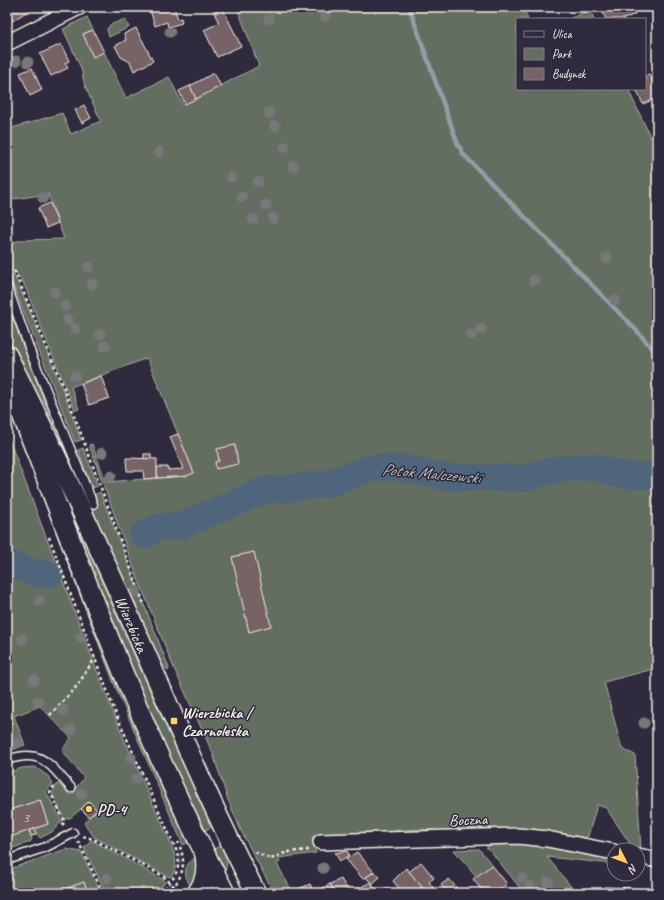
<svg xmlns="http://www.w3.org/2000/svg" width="664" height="900" viewBox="0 0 664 900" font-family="Caveat,sans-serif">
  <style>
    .green { fill: #636d61; stroke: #acafa4 }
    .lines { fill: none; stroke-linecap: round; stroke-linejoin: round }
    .stream { stroke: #929da7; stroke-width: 4.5 }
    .river { stroke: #50657b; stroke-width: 27 }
    .building { fill: #776265; stroke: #f4f1e8 }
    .service-casing { stroke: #f4f1e8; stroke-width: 11 }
    .minor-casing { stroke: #f4f1e8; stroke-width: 18 }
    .tertiary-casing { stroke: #f4f1e8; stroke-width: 22 }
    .path { stroke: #f4f1e8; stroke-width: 2.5; stroke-dasharray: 3 3; stroke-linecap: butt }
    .service { stroke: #2f2a3d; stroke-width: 8 }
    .minor { stroke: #2f2a3d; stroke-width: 15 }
    .tertiary { stroke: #2f2a3d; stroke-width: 19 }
    .tree { fill: #78777a }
    .poi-dot { fill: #ffd166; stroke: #2f2a3d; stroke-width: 1.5 }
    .labels { text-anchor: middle; stroke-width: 3; stroke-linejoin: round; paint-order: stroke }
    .number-label { font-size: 14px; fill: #d5cdc7 }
    .street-label { font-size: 16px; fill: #f4f1e8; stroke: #2f2a3d }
    .poi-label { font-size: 16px; font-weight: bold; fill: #f4f1e8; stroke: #2f2a3d; text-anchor: start }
    .water-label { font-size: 17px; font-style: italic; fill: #b2b9bc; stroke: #2f2a3d }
  </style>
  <rect width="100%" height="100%" fill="#2f2a3d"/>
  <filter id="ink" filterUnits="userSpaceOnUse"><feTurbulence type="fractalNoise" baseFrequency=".025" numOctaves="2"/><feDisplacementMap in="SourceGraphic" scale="8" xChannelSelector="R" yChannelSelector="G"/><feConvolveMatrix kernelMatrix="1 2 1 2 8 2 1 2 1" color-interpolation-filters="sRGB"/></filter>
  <g filter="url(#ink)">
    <!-- green -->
    <g class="green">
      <polygon points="237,7 522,7 528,19 517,19 517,89 628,89 657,151 657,668 604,682 622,749 635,755 641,850 657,851 657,857 633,848 606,808 597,805 588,836 584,838 555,834 461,833 423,829 400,830 386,833 320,835 312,837 316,853 278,858 280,862 277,864 293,893 274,893 242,833 228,800 213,754 173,666 136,574 89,445 92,444 106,482 186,476 194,473 147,358 71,387 79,409 75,410 23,282 14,270 10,272 7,265 7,240 8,244 21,240 64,239 48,194 7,200 7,125 9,129 62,113 71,134 101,121 85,86 81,68 63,29 87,17 93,30 83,34 104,52 126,98 169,77 183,105 259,66"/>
      <polygon points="590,10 594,19 571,19 571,18"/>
      <polygon points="125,19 129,27 109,37 107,29 110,25"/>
      <polygon points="14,274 65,395 81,440 75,442 12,282 10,276"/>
      <polygon points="7,303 64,454 65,462 7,337"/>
      <polygon points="7,389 189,842 183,845 113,681 7,405"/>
      <path d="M7 434 102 684 124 739 171 844C175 855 179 866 171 877L167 876 94 837 84 823 89 817 81 809 70 818 64 819 52 793 58 783 70 795 84 778 62 750 71 738 40 706 14 716 25 745 7 752Z"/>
      <polygon points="83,448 98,486 92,488 78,450"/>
      <polygon points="55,481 58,481 138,664 213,827 202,831 167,755 113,623 91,565"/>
      <polygon points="100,492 169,668 168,671 158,659 89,507 97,504 94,495"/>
      <polygon points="35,767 48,776 53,783 46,792 62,821 52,832 40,838 34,829 48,824 40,800 7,811 7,773 22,768"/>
      <polygon points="29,830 32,839 30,842 10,849 7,846 7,838"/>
      <polygon points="91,840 164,880 165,883 155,893 106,893 84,848"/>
      <polygon points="508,840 614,857 614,864 547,857 576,893 524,893 489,849 487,849 487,841"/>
      <polygon points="222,845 227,862 225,873 212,850"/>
      <polygon points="66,849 81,852 101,893 88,893 84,882 54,893 7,893 7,870"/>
      <polygon points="479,849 492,865 477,877 454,850"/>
      <path d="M197 857 199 869 191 886C182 875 184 863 197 857Z"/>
    </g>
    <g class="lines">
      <!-- stream -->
      <polyline class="stream" points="409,7 457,142 463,154 638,332 657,354"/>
      <!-- river -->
      <g class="river">
        <polyline points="143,535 160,527 182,525 267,489 284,489 330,483 370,468 395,467 447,477 527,478 541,473 566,468 595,467 616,474 640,476 657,475"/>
        <polyline points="7,563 38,574 50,574"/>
      </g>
    </g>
    <!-- building -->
    <g class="building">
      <polygon points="7,7 30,7 31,9 12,21 7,13"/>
      <polygon points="149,7 174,7 178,19 181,18 182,23 168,27 167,22 155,26"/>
      <polygon points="220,7 222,7 241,46 217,57 204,30 219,23 213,10"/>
      <polygon points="611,7 632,7 635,14 624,19 606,19 602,11"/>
      <polygon points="136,28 153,61 134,71 130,62 121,57 115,46 126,40 124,34"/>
      <polygon points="93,30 104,52 93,57 83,34"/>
      <polygon points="61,44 69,61 65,63 68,68 51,76 40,54"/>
      <polygon points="32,68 42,90 30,96 20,73"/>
      <polygon points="214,73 221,86 196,99 190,86"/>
      <polygon points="649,74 657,91 657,98 643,104 636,89 645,89 645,76"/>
      <polygon points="190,86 196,99 185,104 179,91"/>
      <polygon points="84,105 91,118 82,123 75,110"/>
      <polygon points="657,118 657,129 653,120"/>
      <polygon points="50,203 58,223 46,228 38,208"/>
      <polygon points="101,376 109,398 89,405 81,384"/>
      <polygon points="178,434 194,473 186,476 157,478 157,467 168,467 168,470 183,469 170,437"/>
      <polygon points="235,445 238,464 216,469 215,462 219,461 217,449"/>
      <rect x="144" y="454" width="7" height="5"/>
      <polygon points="126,458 157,459 157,478 144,479 143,471 127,471"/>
      <polygon points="254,552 271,626 249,632 232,557"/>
      <polygon points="40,800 48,824 7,838 7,811"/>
      <polygon points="89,801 97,810 89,817 81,809"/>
      <polygon points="34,829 36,835 31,836 29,830"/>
      <polygon points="347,851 349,855 340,861 335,853"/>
      <polygon points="357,852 374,872 363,879 346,859"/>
      <polygon points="421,862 434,878 429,882 433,887 427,893 409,872"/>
      <polygon points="492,865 507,884 496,893 484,893 473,879"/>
      <polygon points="406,868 422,887 414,893 403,893 393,881"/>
      <polygon points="374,872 380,877 372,884 366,877"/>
      <polygon points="341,879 349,893 335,893 330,884"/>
      <polygon points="449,879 461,893 448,893 441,885"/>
      <polygon points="84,882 88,893 54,893"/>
      <polygon points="371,882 376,892 354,893 353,891"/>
      <polygon points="310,884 313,891 298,893 296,890"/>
      <polygon points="330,884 335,893 316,893 316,892"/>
      <polygon points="388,887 392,893 380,893"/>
      <polygon points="604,887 634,888 634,890 642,891 642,893 603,893"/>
    </g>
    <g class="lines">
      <!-- service casing -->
      <g class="service-casing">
        <g id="service">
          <polyline points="7,286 32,356 93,504"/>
          <path d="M7 760C42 748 49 764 71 788"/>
          <polyline points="7,860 46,847 73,833"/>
        </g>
      </g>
      <!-- minor casing -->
      <g class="minor-casing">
        <g id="minor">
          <polyline points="7,43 79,7"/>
          <polyline points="321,842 518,836 547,839 614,852"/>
          <polyline points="638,856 657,860"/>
        </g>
      </g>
      <!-- tertiary casing -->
      <g class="tertiary-casing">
        <g id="tertiary">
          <path d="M7 355C46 433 83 513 119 593 164 693 205 795 256 893"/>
          <path d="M14 394C79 562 141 733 225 893"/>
          <path d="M197 893C206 881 207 869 205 855"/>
        </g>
      </g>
      <!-- path -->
      <g class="path">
        <polyline points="94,11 101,7"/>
        <polyline points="8,275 15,272 64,388 144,604"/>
        <path d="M49 537 116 714 178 854C181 872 172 881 160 893"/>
        <polyline points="50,715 77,686 95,658"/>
        <polyline points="54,786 50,792 65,822 62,825"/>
        <polyline points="83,836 93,839 163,876 180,892"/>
        <polyline points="78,841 103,893"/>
        <polyline points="255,852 271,859 287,852 309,850"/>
        <path d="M168 893C184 877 187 862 178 842"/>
      </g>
      <!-- service -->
      <use href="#service" class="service"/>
      <!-- minor -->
      <use href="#minor" class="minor"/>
      <!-- tertiary -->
      <use href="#tertiary" class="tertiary"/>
    </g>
    <!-- trees -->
    <g class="tree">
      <circle cx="325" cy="16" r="5.5"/>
      <circle cx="269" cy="19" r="5.5"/>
      <circle cx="170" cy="32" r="5.5"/>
      <circle cx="16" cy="61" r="5.5"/>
      <circle cx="28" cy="62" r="5.5"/>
      <circle cx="269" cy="113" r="5.5"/>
      <circle cx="275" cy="126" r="5.5"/>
      <circle cx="285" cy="147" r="5.5"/>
      <circle cx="159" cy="152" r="5.5"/>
      <circle cx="293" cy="166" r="5.5"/>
      <circle cx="231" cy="177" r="5.5"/>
      <circle cx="258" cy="182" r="5.5"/>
      <circle cx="242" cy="197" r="5.5"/>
      <circle cx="43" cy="198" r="5.5"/>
      <circle cx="266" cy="205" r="5.5"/>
      <circle cx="273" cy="218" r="5.5"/>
      <circle cx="253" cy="219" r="5.5"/>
      <circle cx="607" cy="258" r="5.5"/>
      <circle cx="89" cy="267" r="5.5"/>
      <circle cx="534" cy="280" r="5.5"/>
      <circle cx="92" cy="284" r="5.5"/>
      <circle cx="55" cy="292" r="5.5"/>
      <circle cx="615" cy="300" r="5.5"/>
      <circle cx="65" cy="306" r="5.5"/>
      <circle cx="68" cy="320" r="5.5"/>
      <circle cx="75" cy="329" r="5.5"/>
      <circle cx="481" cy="329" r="5.5"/>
      <circle cx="100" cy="334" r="5.5"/>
      <circle cx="471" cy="335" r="5.5"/>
      <circle cx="105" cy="346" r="5.5"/>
      <circle cx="75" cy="376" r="5.5"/>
      <circle cx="102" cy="453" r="5.5"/>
      <circle cx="111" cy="476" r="5.5"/>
      <circle cx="136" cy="591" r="5.5"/>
      <circle cx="40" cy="601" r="5.5"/>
      <circle cx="81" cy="637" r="5.5"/>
      <circle cx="22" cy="639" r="5.5"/>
      <circle cx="34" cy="680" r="5.5"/>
      <circle cx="38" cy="701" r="5.5"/>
      <circle cx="63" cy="710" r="5.5"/>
      <circle cx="644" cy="723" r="5.5"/>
      <circle cx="71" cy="730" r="5.5"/>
      <circle cx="17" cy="743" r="5.5"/>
      <circle cx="131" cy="758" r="5.5"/>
      <circle cx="136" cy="779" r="5.5"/>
      <circle cx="82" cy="794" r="5.5"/>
      <circle cx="323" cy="868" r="5.5"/>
      <circle cx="107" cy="878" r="5.5"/>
      <circle cx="522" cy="878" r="5.5"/>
      <circle cx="548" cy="882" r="5.5"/>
      <circle cx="530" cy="886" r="5.5"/>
    </g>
  </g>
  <!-- markers -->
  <g class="poi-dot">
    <rect x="170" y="717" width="8" height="8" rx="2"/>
    <circle cx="89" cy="809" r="4"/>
  </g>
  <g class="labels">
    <!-- number labels -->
    <g class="number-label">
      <text x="26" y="822">3</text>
    </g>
    <!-- street labels -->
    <g class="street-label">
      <text transform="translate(132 624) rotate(67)" y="6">Wierzbicka</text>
      <text transform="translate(468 819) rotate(-2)" y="6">Boczna</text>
    </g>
    <!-- poi labels -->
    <g class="poi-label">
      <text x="182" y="718">Wierzbicka /<tspan x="182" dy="18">Czarnoleska</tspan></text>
      <text x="97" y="815">PD-4</text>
    </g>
    <!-- water labels -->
    <g class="water-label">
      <text transform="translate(431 473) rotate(5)" y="6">Potok Malczewski</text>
    </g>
  </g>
  <!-- margin -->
  <rect width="664" height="900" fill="none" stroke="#2f2a3d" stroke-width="24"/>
  <rect x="12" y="12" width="640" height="876" fill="none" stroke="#f4f1e8" stroke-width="1.5" filter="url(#ink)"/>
  <!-- legend -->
  <rect x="516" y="18" width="130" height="72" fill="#2f2a3d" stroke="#7e7a81"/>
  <rect x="524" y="31" width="20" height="6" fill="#2f2a3d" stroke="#7e7a81"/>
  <text x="552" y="38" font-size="12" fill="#f4f1e8">Ulica</text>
  <rect x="524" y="48" width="20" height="12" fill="#636d61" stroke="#7e7a81"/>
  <text x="552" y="58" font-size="12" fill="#f4f1e8">Park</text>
  <rect x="524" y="68" width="20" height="12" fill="#776265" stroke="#7e7a81"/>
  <text x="552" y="78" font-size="12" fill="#f4f1e8">Budynek</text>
  <!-- north arrow -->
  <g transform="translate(626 862) rotate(132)"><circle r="19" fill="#2f2a3d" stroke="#7e7a81"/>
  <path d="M0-3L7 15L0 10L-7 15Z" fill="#ffd166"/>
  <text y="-6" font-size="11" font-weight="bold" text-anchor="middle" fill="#f4f1e8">N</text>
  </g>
</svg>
